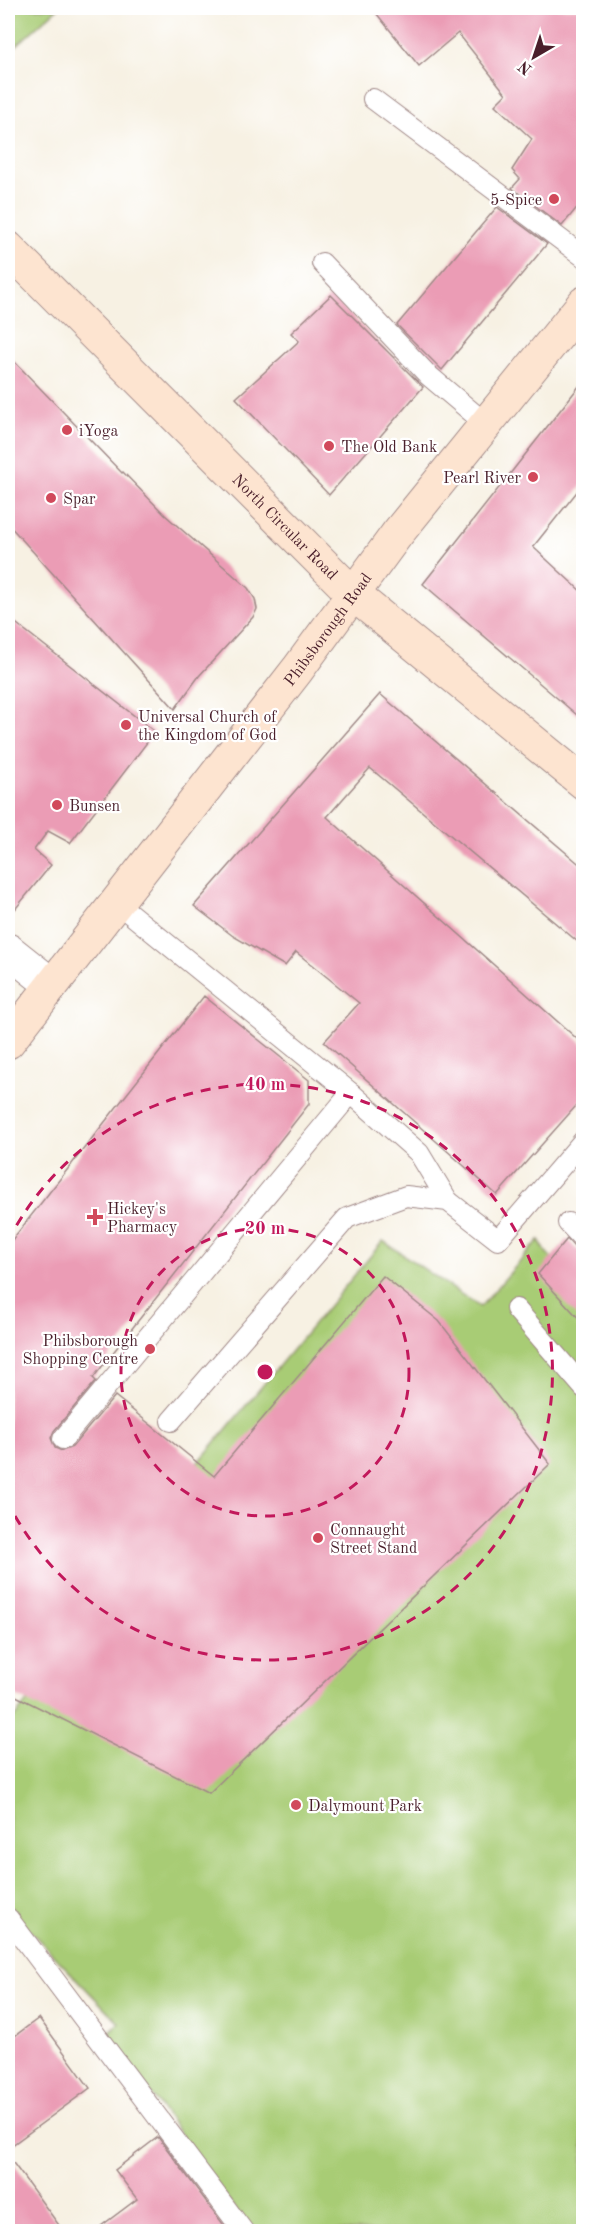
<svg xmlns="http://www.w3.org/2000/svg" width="591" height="2239" viewBox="0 0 591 2239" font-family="'Old Standard TT',serif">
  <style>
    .green { fill: #a8cc75; stroke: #797650; stroke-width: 1.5 }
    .building { fill: #eb9cb5 }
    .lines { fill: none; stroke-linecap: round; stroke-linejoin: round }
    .service-casing { stroke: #a08887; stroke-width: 22 }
    .minor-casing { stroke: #a08887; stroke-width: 35 }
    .secondary-casing { stroke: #a08887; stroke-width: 35 }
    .service { stroke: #fff; stroke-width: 20 }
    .minor { stroke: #fff; stroke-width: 33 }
    .secondary { stroke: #fde4d0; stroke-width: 33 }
    .ring { fill: none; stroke: #c2185b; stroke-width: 3; stroke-dasharray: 10 8 }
    .poi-dot { fill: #d1495b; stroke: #fff; stroke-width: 2 }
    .labels { text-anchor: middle; stroke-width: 4.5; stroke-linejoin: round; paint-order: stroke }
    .poi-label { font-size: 16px; fill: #4a1f2b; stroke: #fff; text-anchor: start }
    .street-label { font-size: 16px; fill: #4a1f2b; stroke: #fff }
    .centre { fill: #c2185b; stroke: #fff; stroke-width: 3 }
    .ring-label { font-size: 18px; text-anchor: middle; font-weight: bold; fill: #c2185b; stroke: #fff; stroke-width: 4.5; stroke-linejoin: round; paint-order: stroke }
  </style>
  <rect width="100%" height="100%" fill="#fff"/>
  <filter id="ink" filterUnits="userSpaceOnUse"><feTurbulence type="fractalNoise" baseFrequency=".0167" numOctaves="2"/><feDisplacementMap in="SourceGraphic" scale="12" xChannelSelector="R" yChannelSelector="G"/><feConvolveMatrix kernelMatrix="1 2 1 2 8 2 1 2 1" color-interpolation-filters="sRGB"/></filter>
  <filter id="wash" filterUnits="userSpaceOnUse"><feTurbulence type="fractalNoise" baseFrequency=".008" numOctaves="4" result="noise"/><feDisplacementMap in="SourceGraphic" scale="24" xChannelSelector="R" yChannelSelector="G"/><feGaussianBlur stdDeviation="1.35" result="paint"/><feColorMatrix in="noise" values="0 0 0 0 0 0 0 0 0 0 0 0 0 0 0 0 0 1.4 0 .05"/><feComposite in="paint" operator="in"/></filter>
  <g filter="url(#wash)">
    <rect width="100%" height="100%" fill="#f7f1e3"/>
    <!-- green -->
    <g class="green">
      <polygon points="8,8 58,8 8,53"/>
      <polygon points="539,1240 546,1252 584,1293 583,2231 251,2231 107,2034 119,2023 9,1909 8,1725 100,1612 78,1586 203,1457 383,1241 480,1307"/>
    </g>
    <g id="blocks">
      <!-- building -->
      <g class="building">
        <polygon points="372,8 584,8 584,199 562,226 512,188 520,179 512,170 532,139 495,105 506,94 458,33 419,66"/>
        <polygon points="497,207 547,244 442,370 397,325"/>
        <polygon points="331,295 423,387 329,495 236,398 299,341 291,333"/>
        <polygon points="8,355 122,473 123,472 165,515 248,588 255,599 257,609 253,617 199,676 175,709 8,524"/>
        <polygon points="584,380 584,483 533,547 584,594 584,721 423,584"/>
        <polygon points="8,617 155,732 70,843 48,831 34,850 51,865 8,918"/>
        <polygon points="380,694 584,868 584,947 370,768 327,817 584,1045 584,1097 497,1195 324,1042 359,1003 296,952 285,966 233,936 194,906"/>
        <polygon points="204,996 309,1080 309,1104 93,1378 96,1381 54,1431 51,1438 55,1448 62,1451 72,1447 115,1396 214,1476 383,1276 439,1321 550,1464 209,1793 8,1692 8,1245"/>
        <polygon points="567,1239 576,1249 584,1252 584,1324 538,1274"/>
        <polygon points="39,2018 90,2088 8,2148 8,2041"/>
        <polygon points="158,2137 229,2232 93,2232 137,2199 115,2170"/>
        <polygon points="8,2156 64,2232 8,2232"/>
      </g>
    </g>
  </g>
  <g filter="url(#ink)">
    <use href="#blocks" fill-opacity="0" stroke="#a08887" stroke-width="1.5"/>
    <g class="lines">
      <!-- service casing -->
      <g class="service-casing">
        <g id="service">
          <polyline points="373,99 584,257"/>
          <polyline points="322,263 428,375 486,424"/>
          <polyline points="117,903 351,1093 419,1153 448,1201"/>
          <polyline points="568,1223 584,1240"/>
          <polyline points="516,1309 584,1388"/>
          <polyline points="171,1421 347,1218 406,1196 448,1201 498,1240 584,1140"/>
          <polyline points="63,1439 351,1093"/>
          <polyline points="8,1918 244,2232"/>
        </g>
      </g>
      <!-- minor casing -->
      <g class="minor-casing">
        <polyline id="minor" points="8,950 52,985"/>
      </g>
      <!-- secondary casing -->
      <g class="secondary-casing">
        <g id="secondary">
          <path id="s1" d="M8 248 353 594 584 783"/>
          <path id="s2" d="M8 1042 298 669 397 534 584 303"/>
        </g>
      </g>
      <!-- service -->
      <use href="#service" class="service"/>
      <!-- minor -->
      <use href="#minor" class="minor"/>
      <!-- secondary -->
      <use href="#secondary" class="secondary"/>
    </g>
  </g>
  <!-- distance rings -->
  <g class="ring">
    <circle cx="265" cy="1372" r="144"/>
    <path d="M8 1241A288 288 0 1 1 8 1503"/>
  </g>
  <!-- markers -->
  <g class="poi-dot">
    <circle cx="554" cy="199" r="6"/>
    <circle cx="67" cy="430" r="6"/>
    <circle cx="329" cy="446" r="6"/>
    <circle cx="533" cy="477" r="6"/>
    <circle cx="51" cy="498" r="6"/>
    <circle cx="126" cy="725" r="6"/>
    <circle cx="57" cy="805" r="6"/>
    <path d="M92 1208h6v6h6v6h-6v6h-6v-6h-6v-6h6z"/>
    <circle cx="150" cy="1349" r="6"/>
    <circle cx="318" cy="1538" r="6"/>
    <circle cx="296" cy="1805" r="6"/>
  </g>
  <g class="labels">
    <!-- poi labels -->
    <g class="poi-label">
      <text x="542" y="205" text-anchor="end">5-Spice</text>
      <text x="79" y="436">iYoga</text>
      <text x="341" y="452">The Old Bank</text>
      <text x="521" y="483" text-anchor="end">Pearl River</text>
      <text x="63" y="504">Spar</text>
      <text x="138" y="722">Universal Church of<tspan x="138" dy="18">the Kingdom of God</tspan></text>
      <text x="69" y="811">Bunsen</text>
      <text x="107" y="1214">Hickey's<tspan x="107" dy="18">Pharmacy</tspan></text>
      <text x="138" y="1346" text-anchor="end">Phibsborough<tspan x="138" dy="18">Shopping Centre</tspan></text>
      <text x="330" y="1535">Connaught<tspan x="330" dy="18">Street Stand</tspan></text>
      <text x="308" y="1811">Dalymount Park</text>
    </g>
    <!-- street labels -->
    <g class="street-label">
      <text dy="6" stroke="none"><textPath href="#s1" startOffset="393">North Circular Road</textPath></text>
      <text dy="6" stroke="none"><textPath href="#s2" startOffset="522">Phibsborough Road</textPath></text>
    </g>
  </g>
  <circle cx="265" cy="1372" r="9" class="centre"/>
  <g class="ring-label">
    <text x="265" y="1090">40 m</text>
    <text x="265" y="1234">20 m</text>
  </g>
  <!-- margin -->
  <rect width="591" height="2239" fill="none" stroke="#fff" stroke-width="30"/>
  <!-- north arrow -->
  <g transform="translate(534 57) rotate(219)" stroke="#ffffff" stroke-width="4.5" paint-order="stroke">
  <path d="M0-4.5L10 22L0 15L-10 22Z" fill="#4a1f2b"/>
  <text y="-9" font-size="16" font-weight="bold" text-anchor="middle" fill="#4a1f2b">N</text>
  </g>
</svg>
